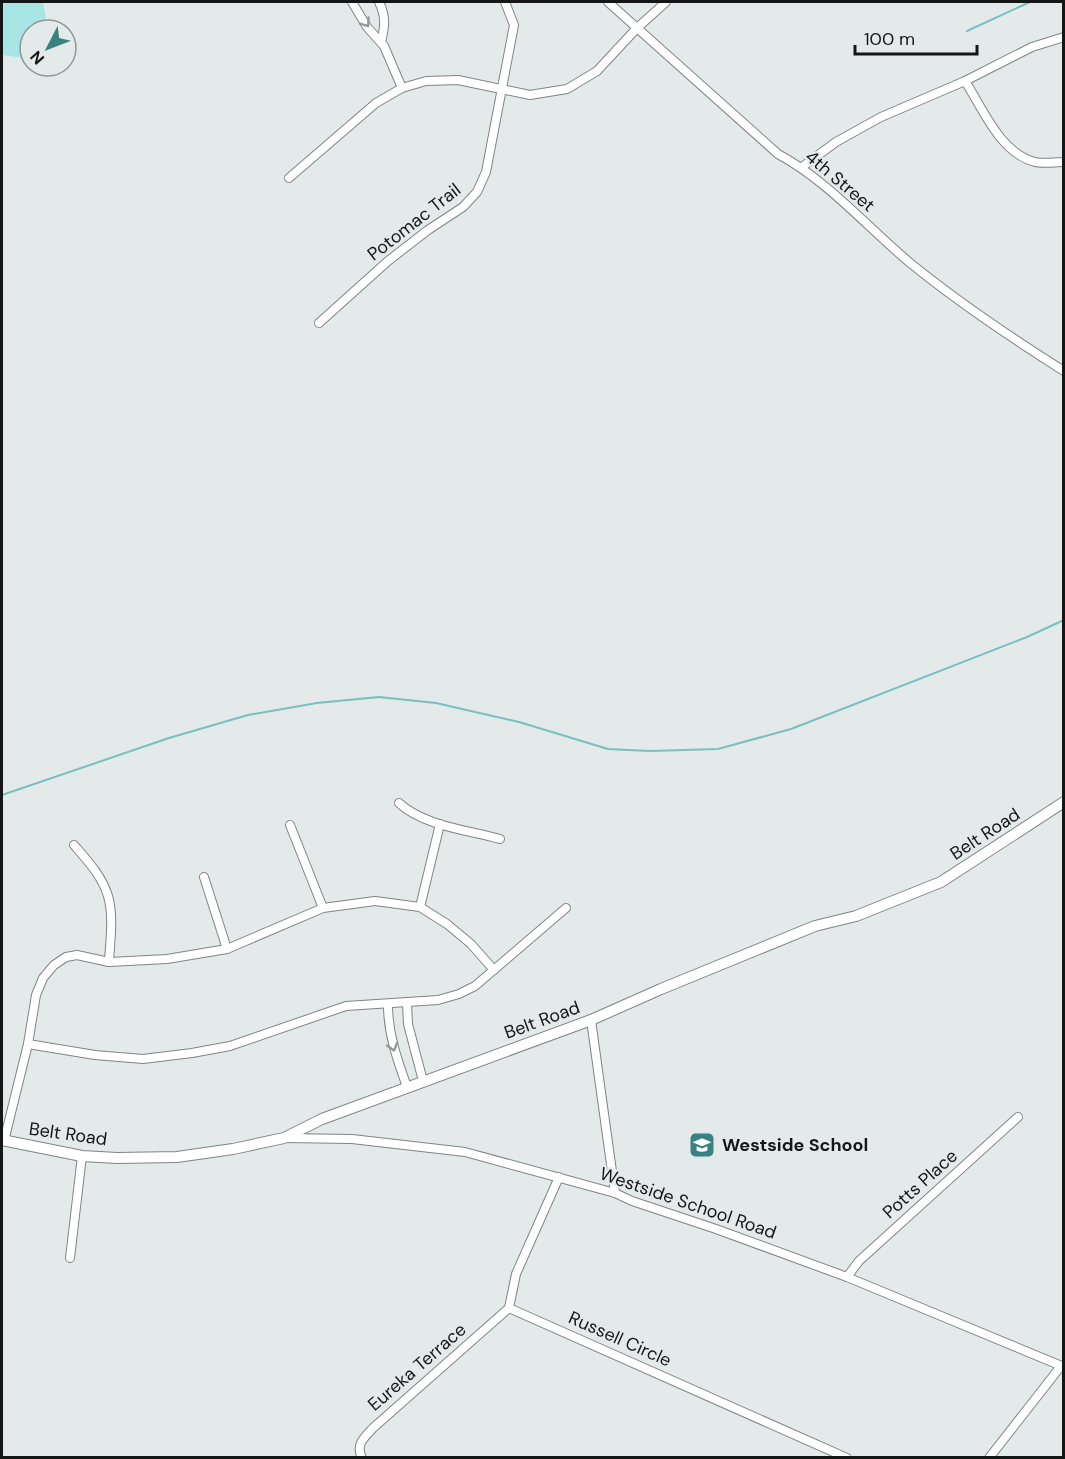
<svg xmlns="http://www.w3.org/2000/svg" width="1065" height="1459" viewBox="0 0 1065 1459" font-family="'DM Sans',sans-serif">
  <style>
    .green { fill: #a8e6e5 }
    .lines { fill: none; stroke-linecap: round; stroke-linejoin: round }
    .stream { stroke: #78c0bf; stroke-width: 2 }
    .minor-casing { stroke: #7f8484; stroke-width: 10 }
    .tertiary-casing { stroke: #7f8484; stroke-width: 12 }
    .minor { stroke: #fff; stroke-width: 8 }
    .tertiary { stroke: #fff; stroke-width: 10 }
    .oneway { stroke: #969797 }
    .labels { text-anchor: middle; stroke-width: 4.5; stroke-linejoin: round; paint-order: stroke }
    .street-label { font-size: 18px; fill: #151717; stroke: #e4eaea }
    .poi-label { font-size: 18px; font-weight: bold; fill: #151717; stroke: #e4eaea; text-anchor: start }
  </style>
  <rect width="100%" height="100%" fill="#e4eaea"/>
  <!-- green -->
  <polygon class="green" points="2,2 43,2 46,17 39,30 30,30 30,47 24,58 2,55"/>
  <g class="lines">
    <!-- stream -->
    <g class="stream">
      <polyline points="967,31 1030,2"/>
      <polyline points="2,795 169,738 248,715 317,703 379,697 436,703 519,722 608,749 650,751 718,749 791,729 1027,637 1064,620"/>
    </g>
    <!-- minor casing -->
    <g class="minor-casing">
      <g id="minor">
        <polyline points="352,2 367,27 384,46 402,88"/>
        <path d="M379 2C386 16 385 27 381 42"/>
        <path d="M608 2 778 154C828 181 866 226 909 262 958 302 1010 337 1064 371"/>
        <path d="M965 81C983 109 1000 153 1035 162 1043 164 1055 162 1064 162"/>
        <polyline points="802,167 836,142 881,117 965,81 1032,47 1064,37"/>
        <polyline points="289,178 376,103 402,88 426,81 458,80 530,95 567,89 597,71 637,28 666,2"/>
        <polyline points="319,323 388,261 428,230 463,207 477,192 486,172 514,25 505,2"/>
        <path d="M399 803C424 826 468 830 500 839"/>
        <polyline points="290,825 323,908"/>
        <path d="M74 845C87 860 102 876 108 896 114 917 110 941 109 962"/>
        <polyline points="204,877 227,949"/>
        <polyline points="420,907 440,824"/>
        <polyline points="407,1003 408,1024 423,1081"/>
        <path d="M388 1005C388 1034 397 1059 407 1087"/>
        <polyline points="591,1020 615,1193"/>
        <polyline points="28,1044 95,1055 143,1059 192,1053 230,1046 346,1006 438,1000 459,994 475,986 566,908"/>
        <polyline points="284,1138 352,1139 465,1152 615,1193 632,1201 716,1229 847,1277 1064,1367"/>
        <polyline points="4,1141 28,1044 36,995 43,978 54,965 66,957 77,955 109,962 167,959 227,949 323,908 375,901 420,907 447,924 471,944 494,970"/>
        <polyline points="70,1258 82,1156"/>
        <polyline points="847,1277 859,1261 1018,1117"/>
        <polyline points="509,1308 847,1458"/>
        <polyline points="509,1308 516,1274 559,1177"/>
        <path d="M362 1458C355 1444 365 1437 373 1428L509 1308"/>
        <polyline points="989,1458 1061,1366"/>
      </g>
    </g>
    <!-- tertiary casing -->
    <g class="tertiary-casing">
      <polyline id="tertiary" points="2,1140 82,1156 117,1158 177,1157 233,1149 284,1138 322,1119 591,1020 661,989 815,926 856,916 941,882 1064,802"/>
    </g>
    <!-- minor -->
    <use href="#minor" class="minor"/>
    <!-- tertiary -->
    <use href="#tertiary" class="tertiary"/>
  </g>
  <!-- one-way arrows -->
  <defs><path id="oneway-chevron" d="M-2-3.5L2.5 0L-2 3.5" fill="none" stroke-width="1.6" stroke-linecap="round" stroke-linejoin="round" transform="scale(1.5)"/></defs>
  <g class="oneway">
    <use href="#oneway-chevron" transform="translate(366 23) rotate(55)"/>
    <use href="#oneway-chevron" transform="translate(393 1047) rotate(74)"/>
  </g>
  <!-- icons -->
  <defs>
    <g id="school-square" transform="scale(1.35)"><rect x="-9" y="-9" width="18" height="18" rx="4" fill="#3a8282" stroke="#e4eaea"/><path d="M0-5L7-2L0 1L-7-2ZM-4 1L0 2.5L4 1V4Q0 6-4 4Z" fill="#fff"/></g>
  </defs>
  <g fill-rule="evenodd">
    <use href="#school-square" x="702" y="1145"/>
  </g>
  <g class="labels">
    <!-- street labels -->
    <g class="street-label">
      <text transform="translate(840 181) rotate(40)" y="6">4th Street</text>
      <text transform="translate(414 222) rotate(-38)" y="6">Potomac Trail</text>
      <text transform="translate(985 834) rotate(-33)" y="6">Belt Road</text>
      <text transform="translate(542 1020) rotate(-20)" y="6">Belt Road</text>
      <text transform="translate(68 1134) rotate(8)" y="6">Belt Road</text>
      <text transform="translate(920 1184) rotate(-42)" y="6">Potts Place</text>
      <text transform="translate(688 1203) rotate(19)" y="6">Westside School Road</text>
      <text transform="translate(620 1339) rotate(24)" y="6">Russell Circle</text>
      <text transform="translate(417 1367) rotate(-41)" y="6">Eureka Terrace</text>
    </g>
    <!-- poi labels -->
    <g class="poi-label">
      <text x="722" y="1151">Westside School</text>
    </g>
  </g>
  <!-- border -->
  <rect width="1065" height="1459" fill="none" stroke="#151717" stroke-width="6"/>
  <!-- north arrow -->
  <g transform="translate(48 48) rotate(228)"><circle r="28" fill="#e4eaea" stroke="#919696" stroke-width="1.5"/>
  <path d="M0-4.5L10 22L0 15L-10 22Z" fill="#3a8282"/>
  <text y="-9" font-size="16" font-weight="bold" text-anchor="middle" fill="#151717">N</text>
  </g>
  <!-- scale -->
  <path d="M855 45v9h122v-9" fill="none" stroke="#151717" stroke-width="3"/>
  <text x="864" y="45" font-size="18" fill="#151717" stroke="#e4eaea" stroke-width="4.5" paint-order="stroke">100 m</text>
</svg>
